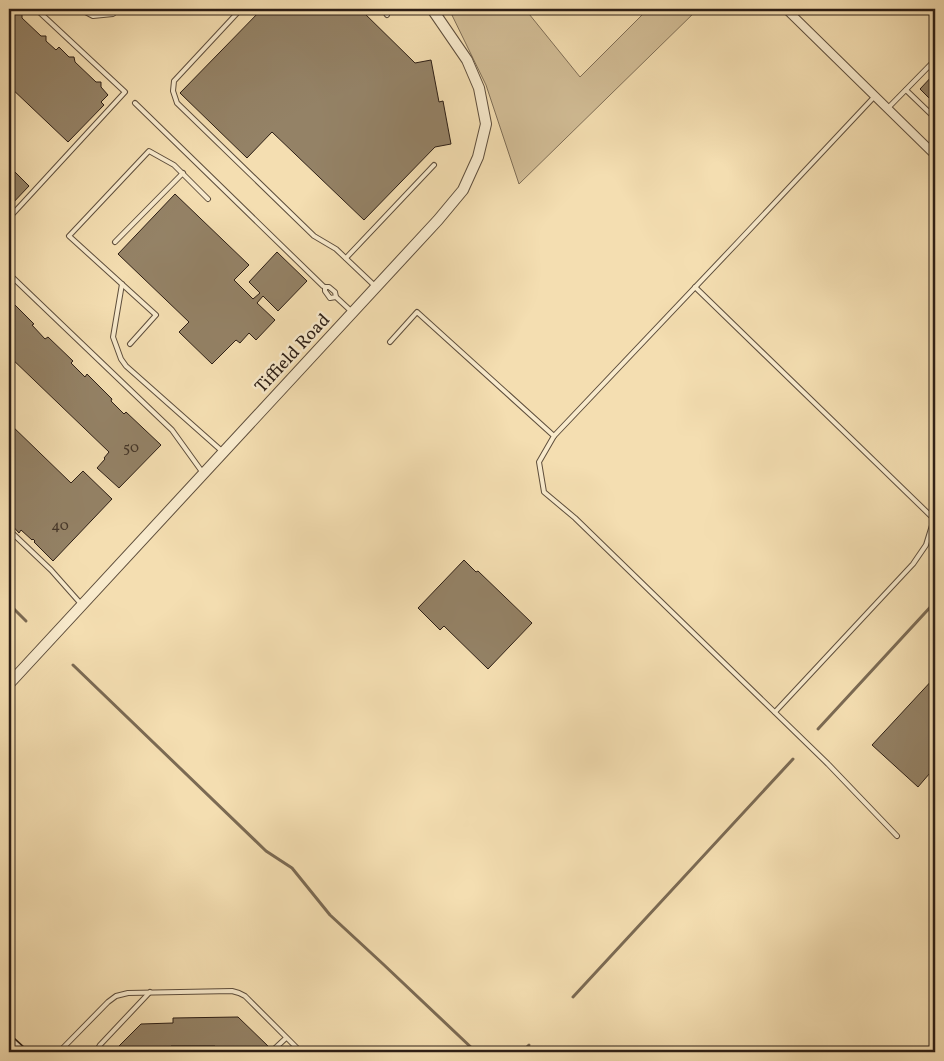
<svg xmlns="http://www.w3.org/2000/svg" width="944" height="1061" viewBox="0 0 944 1061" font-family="Vollkorn,serif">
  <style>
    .green { fill: #d2bd96; stroke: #7f6e56 }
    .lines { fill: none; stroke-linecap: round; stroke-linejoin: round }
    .stream { stroke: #7b6a53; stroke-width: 3 }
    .building { fill: #948266; stroke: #2c1e15 }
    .service-casing { stroke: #5e4e3c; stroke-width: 6 }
    .minor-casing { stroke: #5e4e3c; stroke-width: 10 }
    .tertiary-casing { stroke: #5e4e3c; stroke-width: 12 }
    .secondary-casing { stroke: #2c1e15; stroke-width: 14 }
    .service { stroke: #f8eacc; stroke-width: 4 }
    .minor { stroke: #f8eacc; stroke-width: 8 }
    .tertiary { stroke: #f8eacc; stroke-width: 10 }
    .secondary { stroke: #f8eacc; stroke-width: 11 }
    .labels { text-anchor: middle; stroke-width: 5; stroke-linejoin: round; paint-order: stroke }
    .number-label { font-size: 15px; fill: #463729 }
    .street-label { font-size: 18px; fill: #2c1e15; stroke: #f8eacc }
  </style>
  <rect width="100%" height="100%" fill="#f4deb1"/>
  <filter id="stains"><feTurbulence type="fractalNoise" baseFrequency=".004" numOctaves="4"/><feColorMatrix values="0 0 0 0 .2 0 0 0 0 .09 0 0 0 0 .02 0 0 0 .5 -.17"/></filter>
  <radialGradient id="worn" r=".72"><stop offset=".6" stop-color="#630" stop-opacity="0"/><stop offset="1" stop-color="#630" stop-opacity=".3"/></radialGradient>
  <!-- green -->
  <polygon class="green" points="449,9 525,9 580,77 648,9 698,9 519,184 486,85"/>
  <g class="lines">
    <!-- stream -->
    <g class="stream">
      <polyline points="9,604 26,621"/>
      <polyline points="73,665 266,851 292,868 330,915 383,964 476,1052"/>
      <polyline points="818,729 935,602"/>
      <polyline points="573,997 793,759"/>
      <polyline points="522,1052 529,1045"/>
    </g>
  </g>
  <!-- building -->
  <g class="building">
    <polygon points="9,9 12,9 17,13 22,13 22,18 41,36 46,36 46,41 56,50 59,47 69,57 74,57 75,62 96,82 101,82 101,87 108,95 101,102 104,105 68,142 9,86"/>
    <polygon points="262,9 360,9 415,63 431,60 439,102 443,101 451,144 435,147 364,220 272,132 247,158 180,93"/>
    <polygon points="935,73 935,104 920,89"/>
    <polygon points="9,166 29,186 9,207"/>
    <polygon points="175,194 249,265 234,280 253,299 260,293 249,282 277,252 307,281 278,311 263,296 257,303 275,320 256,340 249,333 240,343 236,340 212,364 179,332 189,322 118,254"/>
    <polygon points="9,299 34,324 32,325 45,339 48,337 73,361 71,363 85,377 87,374 112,399 111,401 124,414 126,412 161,445 119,488 97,468 105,459 104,458 109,452 9,356"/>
    <polygon points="9,423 71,483 83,471 112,499 53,561 34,542 35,541 33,539 32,540 21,530 19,533 9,522"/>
    <polygon points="464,560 476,572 478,571 532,623 488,669 444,626 440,630 418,608"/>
    <polygon points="935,677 935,778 930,773 918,787 872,745"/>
    <polygon points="238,1017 269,1047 264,1052 215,1052 215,1046 171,1046 165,1052 113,1052 141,1024 173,1023 173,1018"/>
  </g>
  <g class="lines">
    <!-- service casing -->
    <g class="service-casing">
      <g id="service">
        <polyline points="80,9 93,16 113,14 118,9"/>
        <polyline points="241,9 174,81 173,91 177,103 314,236 336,249 376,287"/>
        <polyline points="383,9 387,15"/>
        <polyline points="906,90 935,118"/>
        <polyline points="135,103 323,286 325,287 329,287 335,292 336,297 330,298 325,291 325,287"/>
        <polyline points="887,109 935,60"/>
        <polyline points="928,148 935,140"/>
        <polyline points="9,218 125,92 36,9"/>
        <polyline points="115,242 183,173"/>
        <polyline points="346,258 434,165"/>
        <polyline points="9,274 172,430 203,473"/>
        <polyline points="122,284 113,337 121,359 126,366 223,452"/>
        <polyline points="695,287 934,519 926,545 913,564 775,712"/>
        <polyline points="336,297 351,311"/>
        <polyline points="390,342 417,312 554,436 539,462 544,492 575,518 828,764 897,836"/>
        <polyline points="130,344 156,315 69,236 149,151 174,165 208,199"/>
        <polyline points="554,436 738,242 875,96"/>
        <polyline points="9,530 51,570 82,605"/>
        <polyline points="59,1052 108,1002 116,996 128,993 232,991 239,993 245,996 301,1052"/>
        <polyline points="96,1052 100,1045 150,992"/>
        <polyline points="271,1052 286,1038"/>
      </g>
    </g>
    <!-- minor casing -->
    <g class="minor-casing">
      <polyline id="minor" points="786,9 935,155"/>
    </g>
    <!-- tertiary casing -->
    <g class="tertiary-casing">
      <polyline id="tertiary" points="9,684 438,220 463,190 478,157 486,124 479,88 467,60 432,9"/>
    </g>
    <!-- secondary casing -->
    <g class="secondary-casing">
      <polyline id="secondary" points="9,1042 20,1052"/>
    </g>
    <!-- service -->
    <use href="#service" class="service"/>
    <!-- minor -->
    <use href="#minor" class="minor"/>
    <!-- tertiary -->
    <use href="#tertiary" class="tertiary"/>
    <!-- secondary -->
    <use href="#secondary" class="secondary"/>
  </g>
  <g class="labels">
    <!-- number labels -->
    <g class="number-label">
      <text x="131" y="452">50</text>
      <text x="60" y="530">40</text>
    </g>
    <!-- street labels -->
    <g class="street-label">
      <text transform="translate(292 353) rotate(-47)" y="6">Tiffield Road</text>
    </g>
  </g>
  <!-- margin -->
  <rect width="944" height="1061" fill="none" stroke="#f4deb1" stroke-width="30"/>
  <rect x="10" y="10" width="924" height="1041" fill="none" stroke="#2c1e15" stroke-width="2.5"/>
  <rect x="15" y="15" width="914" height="1031" fill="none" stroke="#2c1e15"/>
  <rect width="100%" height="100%" filter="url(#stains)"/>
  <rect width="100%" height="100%" fill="url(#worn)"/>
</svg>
